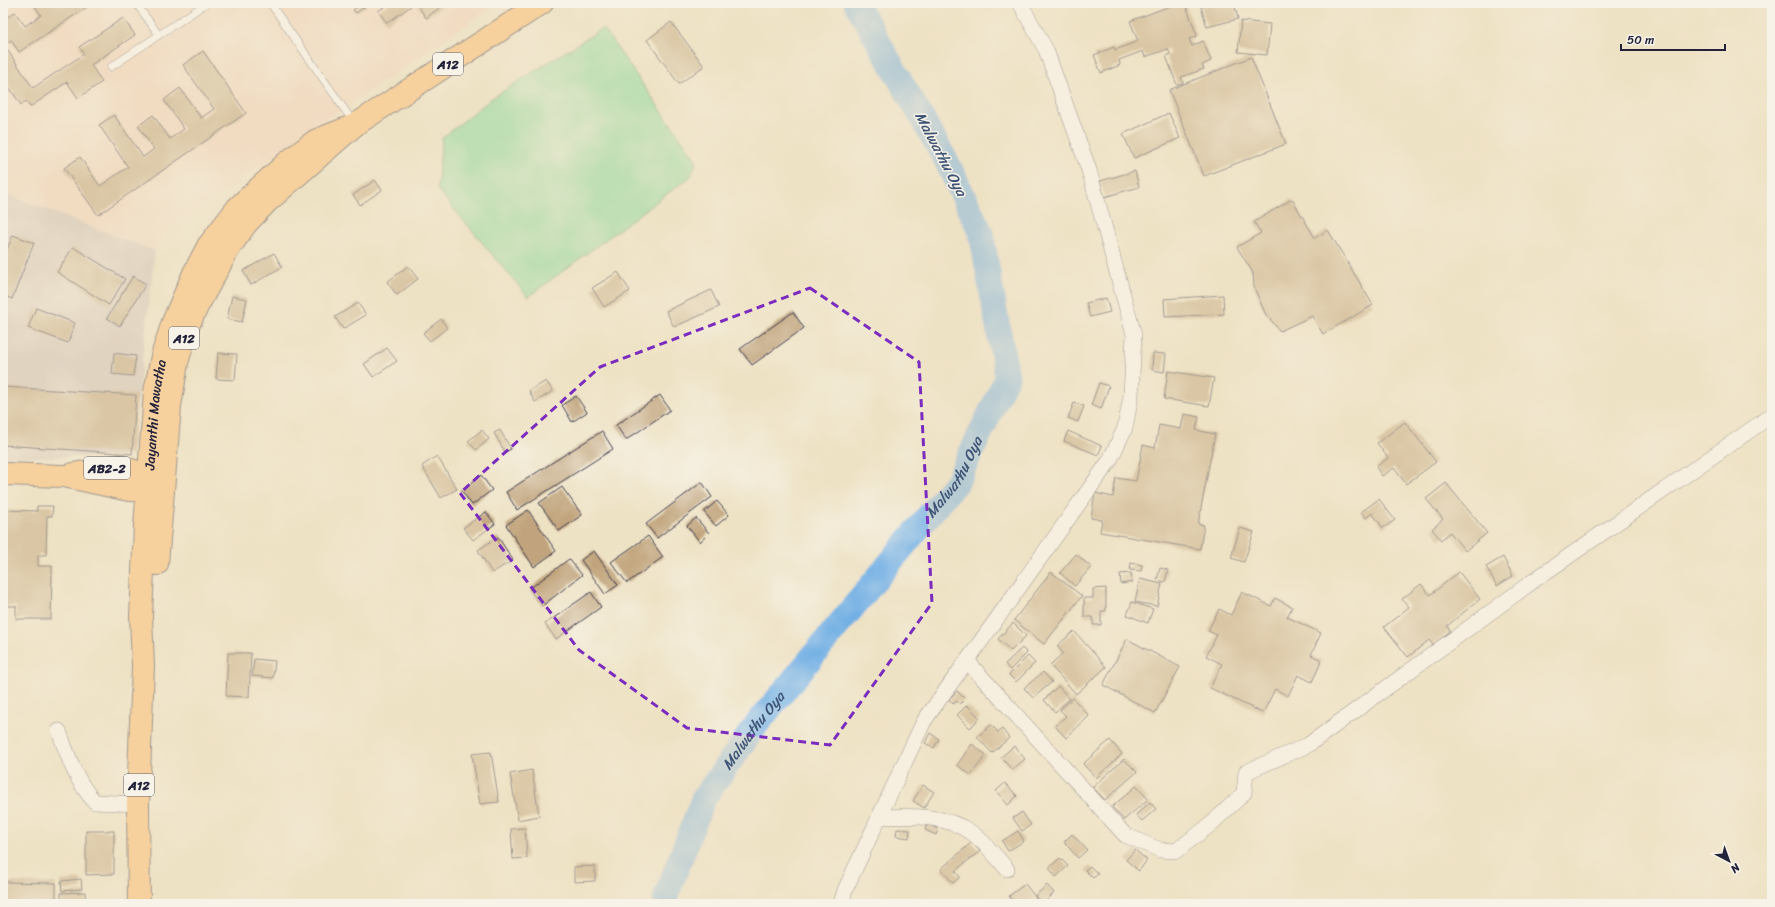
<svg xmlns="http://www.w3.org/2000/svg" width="1775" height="907" viewBox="0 0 1775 907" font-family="Sriracha,sans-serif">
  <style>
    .built { fill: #f3d4be }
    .industrial { fill: #cfc0ba }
    .green { fill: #84da9d; stroke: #537e6c }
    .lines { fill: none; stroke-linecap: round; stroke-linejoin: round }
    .river { stroke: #73b0e5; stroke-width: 25 }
    .building { fill: #c1a47d }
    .lane-casing { stroke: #413f50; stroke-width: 8 }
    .street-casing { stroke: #413f50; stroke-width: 16 }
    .primary-casing { stroke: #413f50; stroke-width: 24 }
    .highway-casing { stroke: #413f50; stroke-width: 24 }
    .lane { stroke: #fff; stroke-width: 7 }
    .street { stroke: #fff; stroke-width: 15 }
    .primary { stroke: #febc70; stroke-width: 22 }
    .highway { stroke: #febc70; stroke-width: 22 }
    .marked { fill: none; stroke: #7b2cbf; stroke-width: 3; stroke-dasharray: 8 5; stroke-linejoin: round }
    .labels { text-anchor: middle; stroke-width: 3; stroke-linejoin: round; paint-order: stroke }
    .shield { fill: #f7f3e8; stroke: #62616f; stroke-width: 1 }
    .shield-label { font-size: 13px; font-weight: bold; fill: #22223b }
    .street-label { font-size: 14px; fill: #22223b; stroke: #f7f3e8 }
    .water-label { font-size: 15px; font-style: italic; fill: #3e5476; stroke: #f7f3e8 }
  </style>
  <rect width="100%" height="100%" fill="#f7f3e8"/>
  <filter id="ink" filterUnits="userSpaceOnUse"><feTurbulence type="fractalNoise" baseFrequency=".025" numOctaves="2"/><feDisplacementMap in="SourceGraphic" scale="8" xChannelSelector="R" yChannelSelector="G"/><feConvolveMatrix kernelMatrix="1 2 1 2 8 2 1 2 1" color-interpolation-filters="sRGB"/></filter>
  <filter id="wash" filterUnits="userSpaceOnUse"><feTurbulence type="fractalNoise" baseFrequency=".012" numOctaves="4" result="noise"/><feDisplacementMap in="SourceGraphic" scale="16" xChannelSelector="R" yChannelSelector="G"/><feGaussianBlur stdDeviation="0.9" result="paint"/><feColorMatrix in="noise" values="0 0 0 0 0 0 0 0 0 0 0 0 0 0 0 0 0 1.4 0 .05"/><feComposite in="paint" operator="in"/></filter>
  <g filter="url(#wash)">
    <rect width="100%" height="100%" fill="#eee2c4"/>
    <!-- built -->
    <polygon class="built" points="3,3 498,3 166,231 155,251 3,193"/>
    <!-- industrial -->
    <polygon class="industrial" points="3,193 155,251 132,447 122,457 3,457"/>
    <!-- green -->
    <polygon class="green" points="603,28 697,161 690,177 528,297 437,189 442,138 492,98"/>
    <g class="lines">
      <!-- river -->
      <path class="river" id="s1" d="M666 904 665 899 703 799 756 725 958 480 1007 377 981 233 947 162 856 3"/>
    </g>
    <g id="blocks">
      <!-- building -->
      <g class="building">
        <polygon points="33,3 93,3 19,52 11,40 4,45 33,88 84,54 79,47 123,18 135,35 91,65 102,82 78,98 67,82 30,107 26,101 21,105 3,78 3,20 15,12 25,26 41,15"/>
        <polygon points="363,3 370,3 356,13 353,10"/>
        <polygon points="390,3 409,3 411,6 387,23 378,11"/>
        <polygon points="416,3 446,3 426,18"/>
        <polygon points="1178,3 1185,3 1197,36 1189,39 1192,46 1203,41 1211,61 1202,65 1204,69 1181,77 1183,83 1177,85 1166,56 1170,54 1168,49 1145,57 1143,51 1119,60 1120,65 1101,73 1094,55 1114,47 1115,50 1138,41 1130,21"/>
        <polygon points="1217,3 1234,3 1238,19 1207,27 1201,7"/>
        <polygon points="1242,3 1261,3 1243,8"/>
        <polygon points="1241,21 1270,24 1267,55 1238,52"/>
        <polygon points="671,22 704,66 679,84 647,40"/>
        <polygon points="203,51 246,113 98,215 64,168 80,157 100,186 128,167 99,125 114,115 143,157 154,149 138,126 153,115 170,139 184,129 164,100 180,88 201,118 214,109 183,65"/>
        <polygon points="1251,57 1286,144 1204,176 1169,90"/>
        <polygon points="1169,113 1180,138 1134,158 1123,134"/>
        <polygon points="1135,171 1139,187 1104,197 1100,181"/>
        <polygon points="375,180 382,190 360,205 353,195"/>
        <polygon points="1292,199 1315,238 1328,230 1373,305 1323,334 1312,316 1280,331 1265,313 1254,287 1253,273 1237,247 1261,233 1254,222"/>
        <polygon points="13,235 34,243 12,299 3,295 3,259"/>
        <polygon points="73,247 125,279 109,305 57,272"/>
        <polygon points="274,253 282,267 251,285 243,271"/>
        <polygon points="408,266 418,279 397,295 387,282"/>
        <polygon points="618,272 630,291 604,307 592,288"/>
        <polygon points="133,276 146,284 120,326 107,318"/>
        <polygon points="711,290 719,307 674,327 666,311"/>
        <polygon points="1223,295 1224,314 1165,317 1164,299"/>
        <polygon points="232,296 247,299 242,322 227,319"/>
        <polygon points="1106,298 1110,312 1090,317 1086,303"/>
        <polygon points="358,303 366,315 343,329 335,317"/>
        <polygon points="36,308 75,323 68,343 28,328"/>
        <polygon points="793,312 804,328 752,365 740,349"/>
        <polygon points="441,319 447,328 430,341 423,333"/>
        <polygon points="387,348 397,361 373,377 364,364"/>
        <polygon points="114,353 136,356 133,376 112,374"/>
        <polygon points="218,353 237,354 235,380 216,379"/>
        <polygon points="1153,353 1166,354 1164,372 1152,370"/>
        <polygon points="1168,371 1214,378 1209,406 1164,399"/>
        <polygon points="546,381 553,391 535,402 529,391"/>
        <polygon points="1099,383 1109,386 1101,409 1091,405"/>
        <polygon points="3,387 136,395 132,454 3,445"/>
        <polygon points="660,395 670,410 626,440 616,425"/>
        <polygon points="576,396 587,412 572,422 562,405"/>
        <polygon points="1074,403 1084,406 1078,422 1068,418"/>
        <polygon points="1184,414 1199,417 1196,430 1215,434 1198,524 1204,525 1200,549 1100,532 1102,520 1091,518 1095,493 1113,497 1116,478 1136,481 1143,445 1155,448 1159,425 1181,429"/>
        <polygon points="1405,422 1436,462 1406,484 1394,468 1382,476 1376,467 1388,458 1377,443"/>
        <polygon points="482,430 489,439 476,450 468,441"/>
        <polygon points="500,430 511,449 505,452 494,433"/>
        <polygon points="602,431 613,449 517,510 506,492"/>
        <polygon points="1068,431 1102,446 1098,455 1064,441"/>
        <polygon points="437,456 457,489 441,498 422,466"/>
        <polygon points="481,475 492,490 472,505 461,490"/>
        <polygon points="702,482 712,497 657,538 646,524"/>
        <polygon points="1446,483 1487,533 1465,551 1450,532 1441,540 1432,529 1443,519 1426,499"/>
        <polygon points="562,487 582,515 559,531 539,503"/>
        <polygon points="1379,499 1395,520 1383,528 1372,513 1366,518 1361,512"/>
        <polygon points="717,501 729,515 716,526 704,512"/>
        <polygon points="37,506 53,506 52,516 47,516 46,555 38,555 38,566 52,566 51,619 16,619 16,606 3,606 3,510 37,511"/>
        <polygon points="528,510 556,551 534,567 506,525"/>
        <polygon points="486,512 495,524 473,540 463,528"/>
        <polygon points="696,518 709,533 700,542 687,526"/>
        <polygon points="1240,528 1254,532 1244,562 1231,558"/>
        <polygon points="648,536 663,557 627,583 611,562"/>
        <polygon points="498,537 513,560 492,573 478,550"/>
        <polygon points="594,551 618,585 605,594 581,560"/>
        <polygon points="1076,554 1091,567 1075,586 1060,573"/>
        <polygon points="1503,557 1513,576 1497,586 1486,567"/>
        <polygon points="569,559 582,575 542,606 529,589"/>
        <polygon points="1131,563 1142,565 1141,571 1130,570"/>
        <polygon points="1160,568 1168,570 1165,582 1157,580"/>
        <polygon points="1051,572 1082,596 1044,644 1014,620"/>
        <polygon points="1459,572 1480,599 1447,626 1450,631 1433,645 1429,640 1408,657 1384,627 1409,607 1402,599 1421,584 1430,595"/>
        <polygon points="1131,573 1132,582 1121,584 1120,574"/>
        <polygon points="1140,579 1162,584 1157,606 1135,602"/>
        <polygon points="1106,588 1106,611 1101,611 1101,625 1093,625 1093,617 1084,617 1084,598 1093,598 1093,589"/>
        <polygon points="591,592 601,607 556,639 545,624"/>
        <polygon points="1242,592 1271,606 1275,598 1292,607 1287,617 1321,633 1311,655 1322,660 1312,682 1298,675 1288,696 1275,689 1263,713 1210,688 1222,664 1206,656 1217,635 1208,631 1219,609 1231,615"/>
        <polygon points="1132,602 1153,609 1148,623 1127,615"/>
        <polygon points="1013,623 1026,636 1011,651 998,639"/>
        <polygon points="1074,631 1106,667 1076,694 1050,665 1063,653 1057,646"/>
        <polygon points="1127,639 1180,667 1155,713 1103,685"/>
        <polygon points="1022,648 1027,653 1010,670 1005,664"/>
        <polygon points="228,653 251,653 249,697 226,696"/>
        <polygon points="1028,656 1035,663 1016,682 1009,675"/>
        <polygon points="254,659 275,661 273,678 252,676"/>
        <polygon points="1043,672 1052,682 1033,698 1024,688"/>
        <polygon points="1058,686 1070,699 1055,712 1044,700"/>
        <polygon points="957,691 965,699 960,704 957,701 953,704 949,699"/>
        <polygon points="1073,698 1089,716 1066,738 1055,726 1066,716 1060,710"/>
        <polygon points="967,705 980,718 970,728 957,715"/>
        <polygon points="991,725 998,732 1002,729 1009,738 992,753 977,737"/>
        <polygon points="930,733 939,739 934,748 925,743"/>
        <polygon points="1110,740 1122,754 1096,778 1083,764"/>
        <polygon points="972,744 986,755 971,775 957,765"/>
        <polygon points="1014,746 1025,759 1012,770 1001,757"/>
        <polygon points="491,752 499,802 480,804 472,754"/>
        <polygon points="1124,759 1137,772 1105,800 1093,787"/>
        <polygon points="532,770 539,816 518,820 510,774"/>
        <polygon points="1005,783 1017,796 1008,805 996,791"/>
        <polygon points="923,785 934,792 924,808 913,801"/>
        <polygon points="1136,786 1148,799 1124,820 1112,807"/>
        <polygon points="1150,802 1156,809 1142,821 1136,815"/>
        <polygon points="1022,812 1031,825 1022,831 1013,818"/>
        <polygon points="927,824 938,829 936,835 925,830"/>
        <polygon points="525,828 527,858 513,859 511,829"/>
        <polygon points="897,829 910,830 909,838 896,836"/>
        <polygon points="86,831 114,831 114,874 86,875"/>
        <polygon points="1018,831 1024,841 1008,851 1002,841"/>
        <polygon points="1072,834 1087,850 1078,858 1064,842"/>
        <polygon points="972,842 980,851 955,871 960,877 953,883 941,869"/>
        <polygon points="1135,850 1147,860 1139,871 1126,860"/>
        <polygon points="1060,858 1068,866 1056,877 1049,868"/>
        <polygon points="595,866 595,881 574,882 574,867"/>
        <polygon points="1090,866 1098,874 1093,878 1085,870"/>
        <polygon points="81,879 82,889 62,891 61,881"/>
        <polygon points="3,882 56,883 56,904 3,904"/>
        <polygon points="1025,884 1036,898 1028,904 1015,904 1009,896"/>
        <polygon points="1047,885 1054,893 1043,904 1035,896"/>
        <polygon points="85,892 86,904 61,904 61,893"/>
      </g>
    </g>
  </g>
  <g filter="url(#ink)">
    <use href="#blocks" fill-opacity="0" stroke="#413f50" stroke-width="1"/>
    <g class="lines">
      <!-- lane casing -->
      <g class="lane-casing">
        <g id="lane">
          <polyline points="136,3 159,35"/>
          <polyline points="270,3 354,123"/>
          <polyline points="111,67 207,3"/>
        </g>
      </g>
      <!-- street casing -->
      <g class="street-casing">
        <g id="street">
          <polyline points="967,661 1125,835 1160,850 1176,851 1210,825 1244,793 1246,772 1308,745 1536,579 1772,415"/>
          <path d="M59 731C68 756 76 782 95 802L138 804"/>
          <path d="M879 817C910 816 945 814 972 833 985 842 996 857 1007 869"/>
          <polyline points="841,904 845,890 924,721 1110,460 1125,428 1131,396 1134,335 1089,170 1046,50 1020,3"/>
        </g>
      </g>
      <!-- primary casing -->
      <g class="primary-casing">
        <g id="primary">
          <polyline points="3,474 64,476 129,490 163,491"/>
          <polyline points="73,474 119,466 149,476 164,477"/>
        </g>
      </g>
      <!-- highway casing -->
      <g class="highway-casing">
        <g id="highway">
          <polyline points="157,564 170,406 177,363 187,328 197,307 228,250 246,224 267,202 355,125 542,3"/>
          <path id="s2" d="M139 904 138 804 143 666 141 616 145 526 155 392 162 356 173 322 194 273 208 246 238 207 285 164 315 141 355 125"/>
        </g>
      </g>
      <!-- lane -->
      <use href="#lane" class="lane"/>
      <!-- street -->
      <use href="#street" class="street"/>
      <!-- primary -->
      <use href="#primary" class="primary"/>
      <!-- highway -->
      <use href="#highway" class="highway"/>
    </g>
  </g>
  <!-- marked area -->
  <path d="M0 0H1775V907H0ZM810 288 919 362 932 603 830 745 687 728 579 650 460 493 600 367Z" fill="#eee2c4" fill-opacity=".55" fill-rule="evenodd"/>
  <path class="marked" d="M810 288 919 362 932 603 830 745 687 728 579 650 460 493 600 367Z"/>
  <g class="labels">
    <!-- shield labels -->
    <g class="shield">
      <rect x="433" y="53" width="30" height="22" rx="3"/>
      <rect x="169" y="327" width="30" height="22" rx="3"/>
      <rect x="84" y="457" width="46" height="22" rx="3"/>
      <rect x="124" y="774" width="30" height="22" rx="3"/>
    </g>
    <g class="shield-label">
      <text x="448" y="69">A12</text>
      <text x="184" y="343">A12</text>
      <text x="107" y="473">AB2-2</text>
      <text x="139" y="790">A12</text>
    </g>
    <!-- street labels -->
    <g class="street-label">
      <text dy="5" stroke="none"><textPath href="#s2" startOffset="490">Jayanthi Mawatha</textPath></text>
    </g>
    <!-- water labels -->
    <g class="water-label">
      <text transform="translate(941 154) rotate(62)" y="5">Malwathu Oya</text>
      <text dy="5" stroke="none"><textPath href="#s1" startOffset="521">Malwathu Oya</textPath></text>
      <text dy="5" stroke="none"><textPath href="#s1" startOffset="197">Malwathu Oya</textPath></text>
    </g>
  </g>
  <!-- margin -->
  <rect width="1775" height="907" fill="none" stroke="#f7f3e8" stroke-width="16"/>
  <!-- north arrow -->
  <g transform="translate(1729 861) rotate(139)" stroke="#f7f3e8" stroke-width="3" paint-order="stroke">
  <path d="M0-3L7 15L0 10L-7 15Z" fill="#22223b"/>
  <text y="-6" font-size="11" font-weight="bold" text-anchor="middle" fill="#22223b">N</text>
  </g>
  <!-- scale -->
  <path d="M1621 44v6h104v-6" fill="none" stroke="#22223b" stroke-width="2"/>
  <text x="1627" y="44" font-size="12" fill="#22223b" stroke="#f7f3e8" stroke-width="3" paint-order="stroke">50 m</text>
</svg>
